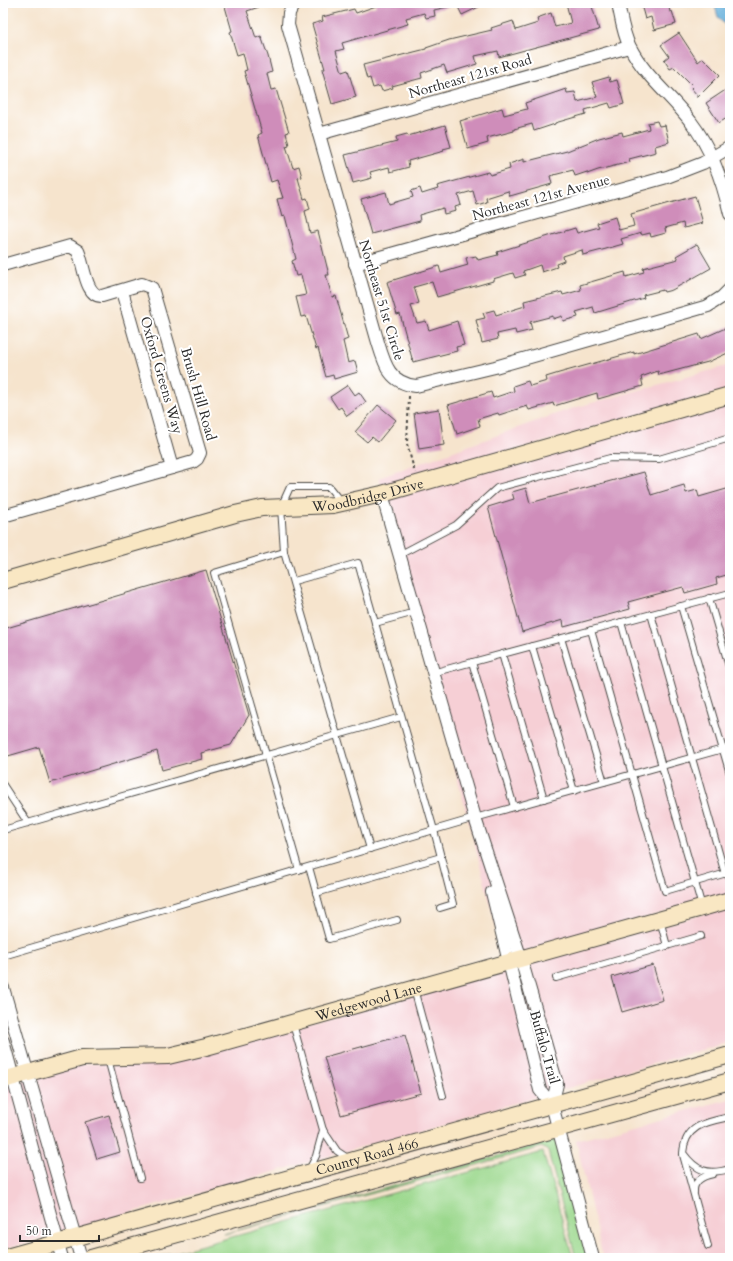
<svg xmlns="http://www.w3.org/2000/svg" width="733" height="1261" viewBox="0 0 733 1261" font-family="Cardo,serif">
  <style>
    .built { fill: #f6cfd5 }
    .green { fill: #9bd88d; stroke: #63825c }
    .water { fill: #5facd9; stroke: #456c82 }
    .building { fill: #cf8dba }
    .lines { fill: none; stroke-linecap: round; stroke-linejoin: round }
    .lane-casing { stroke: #494743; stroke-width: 8 }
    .street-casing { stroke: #494743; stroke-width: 14 }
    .secondary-casing { stroke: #494743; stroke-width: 18 }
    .path { stroke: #494743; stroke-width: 2; stroke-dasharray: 3 3; stroke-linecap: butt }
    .lane { stroke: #fff; stroke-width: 6 }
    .street { stroke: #fff; stroke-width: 12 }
    .secondary { stroke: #f9e7c3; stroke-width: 16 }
    .labels { text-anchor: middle; stroke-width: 4; stroke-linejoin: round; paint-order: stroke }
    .street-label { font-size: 14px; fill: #2b2b2b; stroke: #fff }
  </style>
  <rect width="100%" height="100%" fill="#fff"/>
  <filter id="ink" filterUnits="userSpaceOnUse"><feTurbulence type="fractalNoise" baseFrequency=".025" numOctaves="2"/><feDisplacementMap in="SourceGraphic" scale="8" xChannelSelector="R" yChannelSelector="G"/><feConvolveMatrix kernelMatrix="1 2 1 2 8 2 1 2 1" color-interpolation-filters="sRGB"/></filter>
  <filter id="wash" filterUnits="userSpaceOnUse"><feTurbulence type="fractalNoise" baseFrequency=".012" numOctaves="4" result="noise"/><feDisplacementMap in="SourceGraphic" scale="16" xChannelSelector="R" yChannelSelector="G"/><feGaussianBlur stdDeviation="0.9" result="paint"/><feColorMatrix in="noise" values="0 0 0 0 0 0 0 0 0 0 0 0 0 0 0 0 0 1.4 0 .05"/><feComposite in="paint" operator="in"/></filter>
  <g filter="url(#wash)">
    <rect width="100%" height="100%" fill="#f6e4cd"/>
    <!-- built -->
    <g class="built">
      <polygon points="730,365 730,389 382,488 379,478 570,409"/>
      <polygon points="730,402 730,894 504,957 385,500"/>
      <polygon points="730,907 730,1042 3,1249 3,1086 83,1064 169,1062"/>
      <polygon points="730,1099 730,1258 603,1258 576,1140"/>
    </g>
    <!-- green -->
    <g class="green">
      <polygon points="561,1138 593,1258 576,1258 548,1151 542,1147 224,1234"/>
      <polygon points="543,1152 573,1258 155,1258"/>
    </g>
    <!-- water -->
    <polygon class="water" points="714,3 730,3 730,31 718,17"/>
    <g id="blocks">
      <!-- building -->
      <g class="building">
        <polygon points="224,3 265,3 265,5 247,11 256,38 261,36 268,56 272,72 267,74 271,90 276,89 289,132 286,133 289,145 286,146 293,168 299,166 302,177 298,178 304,199 307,198 310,209 305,211 310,233 318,231 329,275 326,275 332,297 336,296 348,339 343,341 348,363 355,361 358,372 334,379 333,375 326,377 318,348 316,349 306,316 301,317 296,297 306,295 301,275 296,276 292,261 296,259 285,216 282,217 277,199 283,198 277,180 271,182 258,135 262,133 244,71 247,70 243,53 237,55 230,32 232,31"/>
        <polygon points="376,3 451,3 452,6 434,10 435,16 426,18 424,13 406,18 408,24 342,43 344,49 336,51 342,72 348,70 356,97 332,104 322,69 325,69 312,24 323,21 322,17 354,9 356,13 376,6"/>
        <polygon points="456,3 487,3 462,15"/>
        <polygon points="566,3 591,3 599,30 499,57 498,51 475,56 477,64 447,73 444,65 421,73 422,78 392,86 393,88 382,91 380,86 373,88 370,78 367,79 363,65 426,49 426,48 449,40 492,30 491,28 513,21 516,30 538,23 537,18 551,13 555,27 571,23"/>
        <polygon points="659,3 668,3 670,12 672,11 676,24 654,30 651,17 645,19 642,8"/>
        <polygon points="679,33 698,62 703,58 720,75 697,98 697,95 691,88 693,86 674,67 670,69 664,60 669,56 661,45"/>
        <polygon points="609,77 610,82 617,80 624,104 611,108 609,103 585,110 586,114 555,123 555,124 534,131 532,124 514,129 514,131 487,138 488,143 468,149 460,121 502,108 504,115 527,109 525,103 566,89 567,93 575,92 577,102 597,97 592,82"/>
        <polygon points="730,87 730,116 719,123 706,103"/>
        <polygon points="657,121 659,126 665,125 669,142 655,146 656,152 629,159 630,162 598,170 587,174 587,172 575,176 573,170 550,176 552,184 510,196 508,191 486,198 487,202 477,205 473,191 458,195 461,205 455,207 456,211 444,214 443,208 419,215 420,221 371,234 361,199 386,192 389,204 413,197 411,191 420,188 422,194 438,189 437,186 488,172 490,175 510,169 509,164 524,159 524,162 567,151 599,138 622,132 623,136 649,129 648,123"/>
        <polygon points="445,125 451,147 443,149 444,151 408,161 409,167 390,172 389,167 370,172 372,178 353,183 345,155 397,142 396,137 407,134 408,136"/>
        <polygon points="695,196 703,223 684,228 683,223 665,228 666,233 651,237 650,233 642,235 641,233 621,239 623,244 606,249 583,255 582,250 563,256 564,261 556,264 557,267 542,272 540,265 523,271 525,275 515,278 513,273 493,279 493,281 437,297 432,282 414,287 419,303 411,306 417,323 426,321 429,330 457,321 464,345 456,347 457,351 413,362 400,314 397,315 387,282 439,266 441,273 468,265 466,258 476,256 478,260 498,255 497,252 575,228 577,233 599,227 597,223 615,217 619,230 634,226 631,214"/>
        <polygon points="697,244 711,268 672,290 664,292 663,290 643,295 644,298 595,313 593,307 576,312 578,317 563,321 562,316 553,319 553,316 530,322 532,330 516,334 515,330 497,334 498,339 482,343 476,320 485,318 483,313 494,310 496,315 525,306 524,301 562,292 563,295 581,290 580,285 625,272 626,277 644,272 643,268 678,259 676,256"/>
        <polygon points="730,326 730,352 708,362 659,375 658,371 641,377 643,386 598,399 597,393 554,406 553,403 529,410 527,406 499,415 498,413 478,419 480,426 457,434 448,405 491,392 493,398 514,391 513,386 528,381 530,386 547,381 546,377 559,373 634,352 634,354 699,334 701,339"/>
        <polygon points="348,385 355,395 359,392 366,402 347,416 341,407 338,409 330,397"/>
        <polygon points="378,405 396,420 378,442 372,437 367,442 355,432"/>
        <polygon points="439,409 444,445 419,449 414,413"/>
        <polygon points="644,472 651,495 684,485 686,493 697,490 699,497 730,488 730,574 716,578 717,584 685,593 683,587 628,602 630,609 564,627 563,620 522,632 488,507 514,499 512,492 526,488 530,503"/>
        <polygon points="206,570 249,715 231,745 201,753 202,759 162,770 157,751 50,783 39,747 8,756 3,739 3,629"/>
        <polygon points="653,965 663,1000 622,1012 612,977"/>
        <polygon points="405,1035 421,1093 341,1115 324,1057"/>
        <polygon points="109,1115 120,1152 97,1159 85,1122"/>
      </g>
    </g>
  </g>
  <g filter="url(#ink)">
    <use href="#blocks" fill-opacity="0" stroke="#494743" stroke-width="1"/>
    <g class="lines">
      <!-- lane casing -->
      <g class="lane-casing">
        <g id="lane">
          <polyline points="341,502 329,487 290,487 281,507 284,552 370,849"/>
          <polyline points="284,552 214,573 299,870"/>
          <polyline points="399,555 456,525 497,488 610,458 659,459 730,438"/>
          <polyline points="294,581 358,563 434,830 453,904 440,908"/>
          <polyline points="709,598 730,670"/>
          <polyline points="681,606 730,774"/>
          <polyline points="651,614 725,874"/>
          <polyline points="621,622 702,907"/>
          <polyline points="375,623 415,612"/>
          <polyline points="591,630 665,891 730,872"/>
          <polyline points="561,638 604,782"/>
          <polyline points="532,646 574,791"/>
          <polyline points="502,654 544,799"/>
          <polyline points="472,662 514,807"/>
          <polyline points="432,673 730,593"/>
          <polyline points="3,785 28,823"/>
          <polyline points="3,830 401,717"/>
          <polyline points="309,867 329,939 397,920"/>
          <polyline points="316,893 441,857"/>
          <polyline points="660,920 667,946"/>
          <polyline points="3,956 475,818 730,747"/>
          <polyline points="556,978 701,936"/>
          <polyline points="414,989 443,1096"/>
          <polyline points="293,1024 323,1130 337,1151 349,1159"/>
          <polyline points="108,1059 140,1178"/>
          <path d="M730 1117C706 1122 685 1125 683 1153 697 1172 708 1175 730 1169"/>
          <polyline points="683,1155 708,1246"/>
          <polyline points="309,1170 316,1156 323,1130"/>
          <path d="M694 1192C693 1181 703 1176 713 1174"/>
        </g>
      </g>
      <!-- street casing -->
      <g class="street-casing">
        <g id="street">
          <path d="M294 3 289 13 288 25 377 339C384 362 388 383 416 386L495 367 708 306 722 297 730 289"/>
          <path d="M618 3C621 17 623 34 630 47 645 77 672 96 691 122 711 148 723 183 730 214"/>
          <polyline points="319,134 629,47"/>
          <polyline points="355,264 667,177 703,163 730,147"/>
          <path d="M3 265 70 246 78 251C84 263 85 297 102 296L142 284 152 288 200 453 197 459 193 462 3 516"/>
          <polyline points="122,291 172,468"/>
          <polyline points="382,494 475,818 521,959 557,1084 552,1105"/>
          <polyline points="492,892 540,1090 552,1105 593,1258"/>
          <polyline points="3,988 81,1258"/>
          <polyline points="3,1041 62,1258"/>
        </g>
      </g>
      <!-- secondary casing -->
      <g class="secondary-casing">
        <g id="secondary">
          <path id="s1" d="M3 581 235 514 262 508 333 505 382 494 730 395"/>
          <path id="s2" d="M3 1080 82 1058 168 1056 206 1047 730 900"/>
          <path id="s3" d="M3 1258 730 1055"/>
          <polyline points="91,1258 730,1081"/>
        </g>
      </g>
      <!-- path -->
      <polyline class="path" points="409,396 407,444 415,473"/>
      <!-- lane -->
      <use href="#lane" class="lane"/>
      <!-- street -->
      <use href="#street" class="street"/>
      <!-- secondary -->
      <use href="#secondary" class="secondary"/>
    </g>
  </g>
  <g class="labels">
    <!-- street labels -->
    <g class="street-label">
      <text transform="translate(470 76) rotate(-16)" y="5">Northeast 121st Road</text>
      <text transform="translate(541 197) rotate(-15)" y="5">Northeast 121st Avenue</text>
      <text transform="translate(382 300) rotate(73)" y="5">Northeast 51st Circle</text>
      <text transform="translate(162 375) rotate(74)" y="5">Oxford Greens Way</text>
      <text transform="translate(199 394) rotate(74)" y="5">Brush Hill Road</text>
      <text dy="5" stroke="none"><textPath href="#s1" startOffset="376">Woodbridge Drive</textPath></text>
      <text dy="5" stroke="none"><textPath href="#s2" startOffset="376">Wedgewood Lane</textPath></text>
      <text transform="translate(545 1047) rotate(74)" y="5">Buffalo Trail</text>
      <text dy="5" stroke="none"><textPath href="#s3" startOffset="378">County Road 466</textPath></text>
    </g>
  </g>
  <!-- margin -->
  <rect width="733" height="1261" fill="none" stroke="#fff" stroke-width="16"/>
  <!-- scale -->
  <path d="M20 1235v6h79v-6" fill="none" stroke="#2b2b2b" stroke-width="2"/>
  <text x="26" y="1235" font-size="12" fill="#2b2b2b" stroke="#ffffff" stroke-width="3" paint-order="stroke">50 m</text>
</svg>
